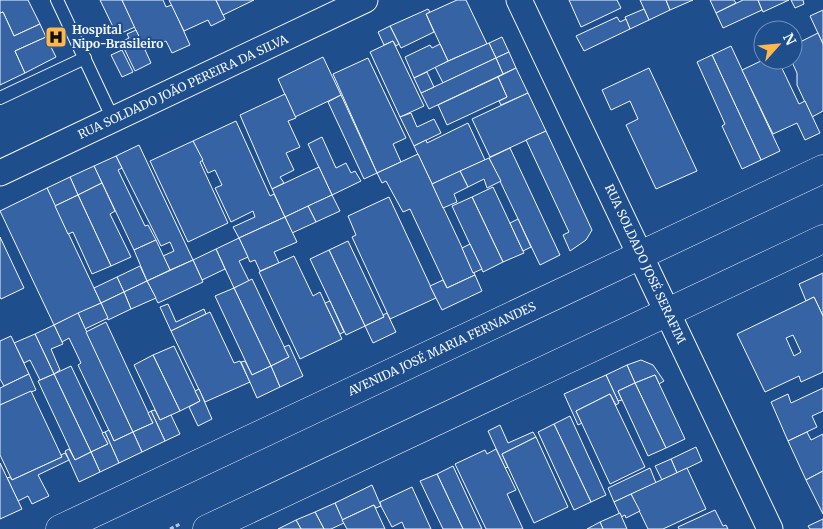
<svg xmlns="http://www.w3.org/2000/svg" width="823" height="529" viewBox="0 0 823 529" font-family="Merriweather,serif">
  <style>
    .building { fill: #3563a3; stroke: #f2f6ff; fill-rule: evenodd }
    .lines { fill: none; stroke-linecap: round; stroke-linejoin: round }
    .lane-casing { stroke: #f2f6ff; stroke-width: 14 }
    .street-casing { stroke: #f2f6ff; stroke-width: 27 }
    .secondary-casing { stroke: #f2f6ff; stroke-width: 29 }
    .path { stroke: #b3c4dc; stroke-width: 3; stroke-dasharray: 4 2.5; stroke-linecap: butt }
    .lane { stroke: #1f4e8c; stroke-width: 12 }
    .street { stroke: #1f4e8c; stroke-width: 25 }
    .secondary { stroke: #1f4e8c; stroke-width: 28 }
    .labels { text-anchor: middle; stroke-width: 4; stroke-linejoin: round; paint-order: stroke }
    .poi-label { font-size: 12px; font-weight: bold; fill: #f2f6ff; stroke: #1f4e8c; text-anchor: start }
    .street-label { font-size: 12px; fill: #f2f6ff; stroke: #1f4e8c }
  </style>
  <rect width="100%" height="100%" fill="#1f4e8c"/>
  <!-- building -->
  <g class="building">
    <polygon points="0,0 28,0 40,24 14,36 3,12 0,13"/>
    <polygon points="100,0 122,0 135,27 117,35"/>
    <polygon points="122,0 163,0 166,7 172,5 190,45 172,53 166,41 145,50"/>
    <polygon points="169,0 216,0 225,19 211,26 208,20 184,31"/>
    <polygon points="216,0 254,0 223,15"/>
    <polygon points="457,0 466,0 487,44 448,61 426,14"/>
    <polygon points="569,0 617,0 621,8 581,27"/>
    <polygon points="640,0 666,0 670,10 649,20"/>
    <polygon points="666,0 693,0 670,10"/>
    <polygon points="710,0 734,0 736,3 716,13"/>
    <polygon points="743,0 758,0 762,10 723,28 716,13"/>
    <polygon points="758,0 789,0 763,12"/>
    <polygon points="791,0 803,0 804,4 795,8"/>
    <polygon points="428,9 430,12 426,14 434,32 401,48 390,26"/>
    <polygon points="644,9 649,20 630,29 625,17"/>
    <polygon points="823,10 823,44 810,16"/>
    <polygon points="3,12 14,36 40,24 46,37 15,51 25,73 0,85 0,13"/>
    <polygon points="617,17 620,22 626,19 630,29 584,51 576,36"/>
    <polygon points="390,26 399,44 396,46 393,41 384,45 378,32"/>
    <polygon points="136,30 151,63 135,71 121,42 129,38 127,34"/>
    <polygon points="818,33 823,44 823,111 812,117 797,85 797,73 791,60 793,60 793,50 800,47 798,43"/>
    <polygon points="46,37 56,57 25,73 15,51"/>
    <polygon points="502,37 509,52 496,58 489,43"/>
    <polygon points="393,41 424,106 400,117 370,52"/>
    <polygon points="489,43 496,58 443,83 435,67"/>
    <polygon points="440,44 448,61 414,78 405,57 430,45 432,48"/>
    <polygon points="731,46 780,151 761,160 712,55"/>
    <polygon points="122,50 133,72 122,77 111,55"/>
    <polygon points="509,52 516,68 503,74 496,58"/>
    <polygon points="712,55 761,160 742,169 722,126 725,124 697,62"/>
    <polygon points="323,57 341,95 295,117 278,79"/>
    <polygon points="368,58 406,138 393,144 401,162 377,173 333,74"/>
    <polygon points="496,58 503,74 429,109 421,93"/>
    <polygon points="763,60 778,60 799,104 805,101 820,133 805,140 797,123 773,134 742,70"/>
    <polygon points="516,68 528,93 501,105 499,101 507,97 498,77"/>
    <polygon points="649,68 697,171 656,189 626,125 638,119 630,101 611,110 602,90"/>
    <polygon points="427,72 434,87 421,93 414,78"/>
    <polygon points="498,77 507,97 447,125 438,105"/>
    <polygon points="528,93 546,131 490,157 472,119"/>
    <polygon points="285,94 296,118 288,121 300,147 286,153 294,170 280,177 284,183 272,189 240,115"/>
    <polygon points="341,95 377,173 364,179 328,102"/>
    <polygon points="411,113 417,127 434,119 441,133 414,146 400,117"/>
    <polygon points="236,121 270,196 274,194 285,217 239,238 233,227 255,217 253,211 231,222 215,188 222,185 215,170 208,173 193,141"/>
    <polygon points="468,123 485,160 432,184 414,146 426,140 427,143"/>
    <polygon points="546,131 592,230 586,240 570,251 563,235 569,232 526,140"/>
    <polygon points="322,137 336,168 346,163 351,173 355,171 361,181 332,195 308,144"/>
    <polygon points="193,141 203,160 200,162 228,223 188,242 150,161"/>
    <polygon points="139,145 193,260 170,270 163,256 174,251 170,242 161,246 116,156"/>
    <polygon points="510,148 560,255 540,265 489,158"/>
    <polygon points="418,154 475,275 447,288 410,209 403,212 386,181 382,183 377,173"/>
    <polygon points="116,156 122,168 118,170 145,226 148,225 156,240 134,250 94,166"/>
    <polygon points="489,158 501,181 487,188 484,179 468,187 460,171"/>
    <polygon points="94,166 102,183 78,195 70,177"/>
    <polygon points="319,167 332,195 285,217 272,189"/>
    <polygon points="460,171 468,187 454,194 457,202 443,208 432,184"/>
    <polygon points="70,177 78,195 55,206 47,188"/>
    <polygon points="102,183 115,211 110,214 131,257 111,266 78,195"/>
    <polygon points="493,187 524,253 503,262 472,197"/>
    <polygon points="47,188 101,303 54,325 0,211"/>
    <polygon points="78,195 111,266 92,274 73,232 68,234 55,206"/>
    <polygon points="332,195 340,211 316,222 308,206"/>
    <polygon points="389,197 436,298 390,319 352,237 356,235 348,216"/>
    <polygon points="472,197 503,262 483,272 452,206"/>
    <polygon points="308,206 316,222 292,233 285,217"/>
    <polygon points="285,217 297,242 274,252 279,263 260,271 255,260 250,262 239,238"/>
    <polygon points="518,219 531,247 523,251 510,223"/>
    <polygon points="0,237 24,288 1,299 0,297"/>
    <polygon points="239,238 248,257 239,261 249,281 234,288 216,249"/>
    <polygon points="156,240 170,270 147,281 134,250"/>
    <polygon points="348,241 384,317 365,326 329,250"/>
    <polygon points="470,244 482,269 473,273 462,248"/>
    <polygon points="216,249 225,269 202,280 193,260"/>
    <polygon points="329,250 365,326 346,335 310,259"/>
    <polygon points="294,256 313,296 320,292 342,339 300,359 259,272"/>
    <polygon points="193,260 203,282 158,303 147,281"/>
    <polygon points="140,266 147,281 124,292 117,277"/>
    <polygon points="823,273 823,316 814,297 806,301 799,284"/>
    <polygon points="475,275 482,291 442,310 430,286 443,280 447,288"/>
    <polygon points="117,277 124,292 101,303 94,288"/>
    <polygon points="252,279 289,357 271,366 234,288"/>
    <polygon points="147,281 156,298 131,309 124,292"/>
    <polygon points="234,288 271,366 252,375 215,296"/>
    <polygon points="124,292 131,309 108,320 101,303"/>
    <path d="M814 297 823 316V372L801 382 799 376 765 392 737 334ZM793 335 801 352 794 356 786 338Z"/>
    <polygon points="330,301 344,332 340,334 325,303"/>
    <polygon points="101,303 108,318 85,329 78,313"/>
    <polygon points="168,304 176,322 204,309 206,314 171,331 160,307"/>
    <polygon points="210,312 234,363 240,361 250,382 205,402 171,331"/>
    <polygon points="78,313 133,432 114,441 78,365 81,363 69,338 62,342 54,325"/>
    <polygon points="387,313 396,332 373,343 365,326 384,317 383,315"/>
    <polygon points="106,322 153,423 133,432 86,332"/>
    <polygon points="54,325 63,344 51,349 60,370 54,374 35,334"/>
    <polygon points="35,334 54,374 40,380 30,360 24,363 14,343"/>
    <polygon points="11,336 29,374 4,386 0,379 0,341"/>
    <polygon points="289,345 303,376 280,387 271,366 289,357 284,347"/>
    <polygon points="174,346 200,401 180,411 153,355"/>
    <polygon points="153,355 180,411 160,420 134,365"/>
    <polygon points="641,360 653,365 664,381 659,384 655,375 635,383 627,365"/>
    <polygon points="245,361 252,375 271,366 280,387 257,398 241,362"/>
    <polygon points="627,365 635,383 618,391 622,400 618,401 606,375"/>
    <polygon points="71,366 108,444 91,452 54,374"/>
    <polygon points="29,374 36,390 0,405 0,388"/>
    <polygon points="54,374 91,452 75,460 38,381"/>
    <polygon points="606,375 619,403 616,405 610,394 576,411 582,423 578,425 564,394"/>
    <polygon points="655,375 685,439 666,448 635,383"/>
    <polygon points="635,383 666,448 648,456 618,391"/>
    <polygon points="823,388 823,411 812,416 817,427 788,441 771,402 788,394 791,403"/>
    <polygon points="199,389 212,419 198,426 189,407 200,401 195,391"/>
    <polygon points="31,391 62,457 12,480 0,455 0,405"/>
    <polygon points="610,394 645,467 610,484 576,411"/>
    <polygon points="155,410 160,420 171,415 180,434 165,441 151,411"/>
    <polygon points="151,411 165,441 142,452 133,432 153,423 148,413"/>
    <polygon points="570,416 606,495 591,502 554,424"/>
    <polygon points="554,424 591,502 574,510 538,432"/>
    <polygon points="500,425 508,443 533,432 536,437 502,454 508,467 505,468 488,431"/>
    <polygon points="109,430 114,441 133,432 142,452 119,463 105,432"/>
    <polygon points="105,432 119,463 100,472 91,452 108,444 102,433"/>
    <polygon points="807,432 811,440 823,434 823,471 806,480 788,441"/>
    <polygon points="536,437 568,507 534,523 502,454"/>
    <polygon points="696,447 702,461 677,473 671,459"/>
    <polygon points="69,449 75,460 91,452 100,472 79,482 65,451"/>
    <polygon points="496,449 516,490 507,494 523,529 486,529 455,464 485,450 487,454"/>
    <polygon points="65,453 69,460 38,475 49,496 32,504 28,496 18,501 7,478 10,477 12,480 62,457 61,455"/>
    <polygon points="671,459 677,473 662,480 655,466"/>
    <polygon points="0,463 22,509 0,519"/>
    <polygon points="453,466 482,529 463,529 437,474"/>
    <polygon points="650,468 656,483 614,502 608,488"/>
    <polygon points="687,468 706,509 663,529 648,529 631,494"/>
    <polygon points="823,471 823,514 806,480"/>
    <polygon points="437,474 463,529 443,529 420,481"/>
    <polygon points="372,485 381,506 376,508 374,505 342,520 335,503"/>
    <polygon points="412,487 431,529 405,529 402,522 392,527 381,506 380,502"/>
    <polygon points="631,494 640,511 626,518 625,515 621,517 614,502"/>
    <polygon points="335,503 344,523 331,529 324,529 315,512"/>
    <polygon points="374,505 385,529 347,529 342,520"/>
    <polygon points="715,510 723,526 726,525 728,529 679,529 678,527"/>
    <polygon points="315,512 324,529 301,529 296,520"/>
    <polygon points="620,513 627,529 603,529 600,522"/>
    <polygon points="823,519 823,529 810,529 808,526"/>
    <polygon points="296,520 301,529 278,529"/>
    <polygon points="600,522 603,529 587,529"/>
  </g>
  <g class="lines">
    <!-- lane casing -->
    <g class="lane-casing">
      <g id="lane">
        <polyline points="57,0 113,119"/>
        <polyline points="0,98 85,58"/>
      </g>
    </g>
    <!-- street casing -->
    <g class="street-casing">
      <g id="street">
        <polyline points="519,0 770,529"/>
        <polyline points="0,173 365,0"/>
      </g>
    </g>
    <!-- secondary casing -->
    <g class="secondary-casing">
      <g id="secondary">
        <polyline points="60,529 823,169"/>
        <polyline points="207,529 823,239"/>
      </g>
    </g>
    <!-- path -->
    <polyline class="path" points="170,529 180,524"/>
    <!-- lane -->
    <use href="#lane" class="lane"/>
    <!-- street -->
    <use href="#street" class="street"/>
    <!-- secondary -->
    <use href="#secondary" class="secondary"/>
  </g>
  <!-- icons -->
  <defs>
    <g id="hospital-square" transform="scale(1.125)"><rect x="-9" y="-9" width="18" height="18" rx="4" fill="#ffb74d" stroke="#1f4e8c"/><path d="M-5-5h3v3.5h4V-5h3V5h-3V1.5h-4V5h-3Z" fill="#111"/></g>
  </defs>
  <g fill-rule="evenodd">
    <use href="#hospital-square" x="56" y="37"/>
  </g>
  <g class="labels">
    <!-- poi labels -->
    <g class="poi-label">
      <text x="72" y="34">Hospital<tspan x="72" dy="14">Nipo-Brasileiro</tspan></text>
    </g>
    <!-- street labels -->
    <g class="street-label">
      <text transform="translate(183 87) rotate(-25)" y="4">RUA SOLDADO JOÃO PEREIRA DA SILVA</text>
      <text transform="translate(645 264) rotate(65)" y="4">RUA SOLDADO JOSÉ SERAFIM</text>
      <text transform="translate(442 349) rotate(-25)" y="4">AVENIDA JOSÉ MARIA FERNANDES</text>
    </g>
  </g>
  <!-- north arrow -->
  <g transform="translate(778 45) rotate(63)"><circle r="24" fill="#1f4e8c" stroke="#7391ba"/>
  <path d="M0-4L9 19L0 12L-9 19Z" fill="#ffb74d"/>
  <text y="-8" font-size="14" font-weight="bold" text-anchor="middle" fill="#f2f6ff">N</text>
  </g>
</svg>
